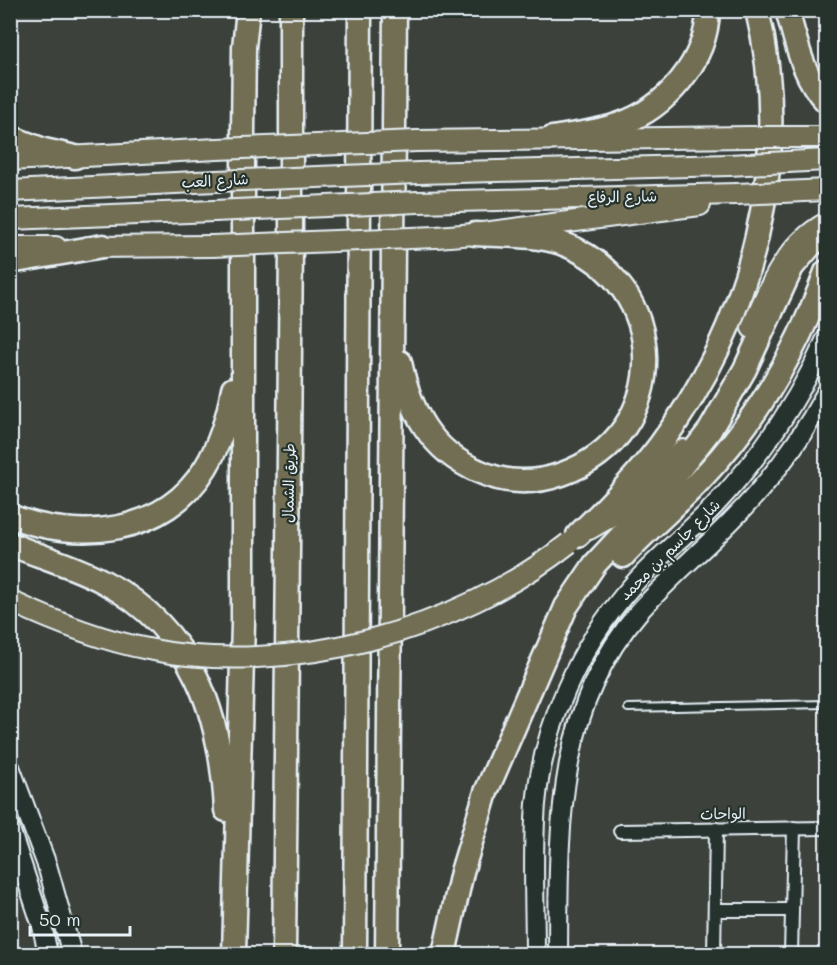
<svg xmlns="http://www.w3.org/2000/svg" width="837" height="965" viewBox="0 0 837 965" font-family="Mali,'Playpen Sans Arabic',sans-serif">
  <style>
    .lines { fill: none; stroke-linecap: round; stroke-linejoin: round }
    .service-casing { stroke: #e8f1f8; stroke-width: 10 }
    .minor-casing { stroke: #e8f1f8; stroke-width: 16 }
    .secondary-casing { stroke: #e8f1f8; stroke-width: 22 }
    .primary-casing { stroke: #e8f1f8; stroke-width: 24 }
    .motorway-casing { stroke: #e8f1f8; stroke-width: 27 }
    .service { stroke: #26332d; stroke-width: 6 }
    .minor { stroke: #26332d; stroke-width: 12 }
    .secondary { stroke: #26332d; stroke-width: 18 }
    .primary { stroke: #726e52; stroke-width: 20 }
    .motorway { stroke: #726e52; stroke-width: 22 }
    .primary-bridge-casing { stroke: #e8f1f8; stroke-width: 24; stroke-linecap: butt }
    .primary-bridge { stroke: #726e52; stroke-width: 20 }
    .labels { text-anchor: middle; stroke-width: 4.5; stroke-linejoin: round; paint-order: stroke }
    .street-label { font-size: 15px; fill: #e8f1f8; stroke: #26332d }
  </style>
  <rect width="100%" height="100%" fill="#3c413b"/>
  <filter id="ink" filterUnits="userSpaceOnUse"><feTurbulence type="fractalNoise" baseFrequency=".0167" numOctaves="2"/><feDisplacementMap in="SourceGraphic" scale="12" xChannelSelector="R" yChannelSelector="G"/><feConvolveMatrix kernelMatrix="1 2 1 2 8 2 1 2 1" color-interpolation-filters="sRGB"/></filter>
  <g filter="url(#ink)">
    <g class="lines">
      <!-- service casing -->
      <g class="service-casing">
        <polyline id="service" points="628,708 826,704"/>
      </g>
      <!-- minor casing -->
      <g class="minor-casing">
        <g id="minor">
          <polyline points="620,831 826,828"/>
          <polyline points="715,910 792,910"/>
          <polyline points="714,954 716,829"/>
          <polyline points="791,954 794,828"/>
        </g>
      </g>
      <!-- secondary casing -->
      <g class="secondary-casing">
        <g id="secondary">
          <polyline points="10,767 47,865 72,954"/>
          <polyline points="10,829 42,926 48,954"/>
          <path d="M535 954C535 905 532 854 536 804 543 726 579 646 631 587 656 558 686 535 713 507 759 459 799 400 826 339"/>
          <path d="M558 954C559 834 554 711 638 613 667 580 701 552 732 520 769 483 801 440 826 393"/>
        </g>
      </g>
      <!-- primary casing -->
      <g class="primary-casing">
        <g id="primary">
          <polyline points="417,141 749,137"/>
          <polyline points="10,160 217,149"/>
          <polyline points="419,173 729,165"/>
          <polyline points="10,191 216,181"/>
          <polyline points="418,202 736,194"/>
          <polyline points="10,219 214,211"/>
          <polyline points="436,237 475,234 700,205"/>
          <polyline points="10,247 56,247"/>
          <polyline points="88,247 212,246"/>
          <path d="M752 328C769 287 786 245 826 223"/>
          <polyline points="589,529 622,510 683,450"/>
        </g>
      </g>
      <!-- motorway casing -->
      <g class="motorway-casing">
        <g id="motorway">
          <path d="M787 10C796 41 803 78 826 101"/>
          <polyline points="10,137 44,150 75,157"/>
          <path d="M552 138C574 134 598 132 620 124 666 108 707 61 708 10"/>
          <polyline points="10,262 103,246"/>
          <path d="M400 362C410 411 431 451 478 471 506 484 534 484 562 474 675 434 671 283 561 243 534 234 503 236 475 234"/>
          <path d="M10 516C79 543 165 535 206 467 221 442 228 417 233 389"/>
          <path d="M578 535C607 507 636 477 660 445 751 323 794 160 757 10"/>
          <path d="M10 544C41 557 75 566 104 582 194 630 221 715 226 810"/>
          <path d="M623 556C647 530 674 508 698 482 755 423 798 349 826 272"/>
          <polyline points="234,954 243,623 243,132 244,47 248,10"/>
          <polyline points="284,954 291,247 291,10"/>
          <polyline points="355,954 360,10"/>
          <polyline points="387,954 395,10"/>
          <polyline points="444,954 462,872 486,792 566,607 595,564 661,493 710,430 745,369 792,267 811,245 826,234"/>
        </g>
      </g>
      <!-- service -->
      <use href="#service" class="service"/>
      <!-- minor -->
      <use href="#minor" class="minor"/>
      <!-- secondary -->
      <use href="#secondary" class="secondary"/>
      <!-- primary -->
      <use href="#primary" class="primary"/>
      <!-- motorway -->
      <use href="#motorway" class="motorway"/>
      <!-- primary-bridge casing -->
      <g class="primary-bridge-casing">
        <g id="primary-bridge">
          <polyline points="749,137 826,137"/>
          <polyline points="217,149 417,141"/>
          <polyline points="729,165 826,160"/>
          <polyline points="216,181 419,173"/>
          <polyline points="736,194 826,190"/>
          <polyline points="214,211 418,202"/>
          <polyline points="212,246 436,237"/>
          <path d="M10 601C55 622 100 640 148 649 288 678 458 631 569 543"/>
        </g>
      </g>
      <!-- primary-bridge -->
      <use href="#primary-bridge" class="primary-bridge"/>
    </g>
  </g>
  <g class="labels">
    <!-- street labels -->
    <g class="street-label">
      <text transform="translate(215 181) rotate(-3)" y="5">شارع العب</text>
      <text transform="translate(622 197) rotate(-1)" y="5">شارع الرفاع</text>
      <text transform="translate(289 483) rotate(-89)" y="5">طريق الشمال</text>
      <text transform="translate(670 550) rotate(-45)" y="5">شارع جاسم بن محمد</text>
      <text transform="translate(723 814) rotate(-1)" y="5">الواحات</text>
    </g>
  </g>
  <!-- margin -->
  <rect width="837" height="965" fill="none" stroke="#26332d" stroke-width="36"/>
  <rect x="18" y="18" width="801" height="929" fill="none" stroke="#e8f1f8" stroke-width="2" filter="url(#ink)"/>
  <!-- scale -->
  <path d="M30 926v9h100v-9" fill="none" stroke="#e8f1f8" stroke-width="3"/>
  <text x="39" y="926" font-size="18" fill="#e8f1f8" stroke="#26332d" stroke-width="4.5" paint-order="stroke">50 m</text>
</svg>
